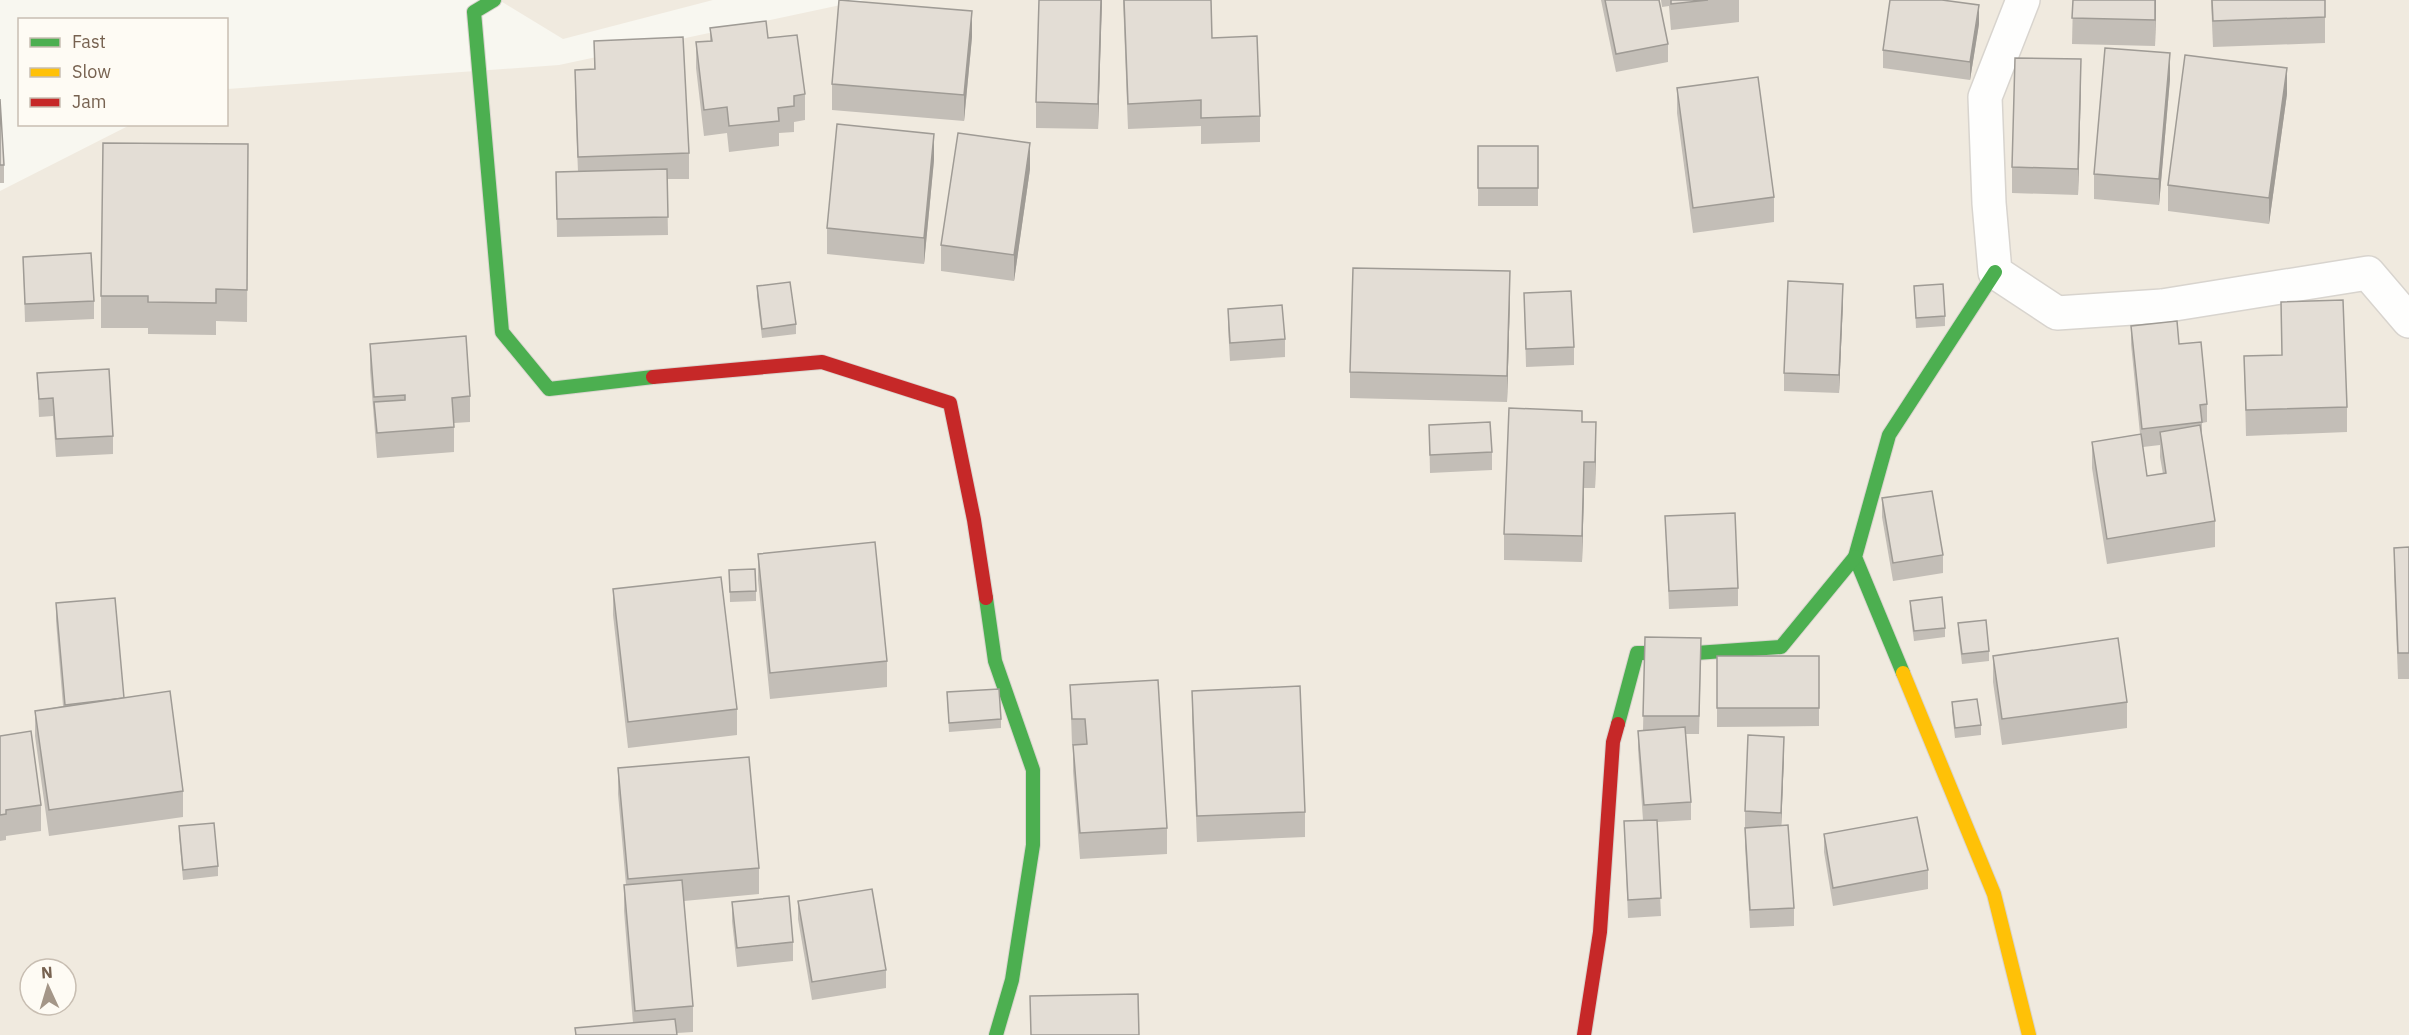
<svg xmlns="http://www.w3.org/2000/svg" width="2409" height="1035" viewBox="0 0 2409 1035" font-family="'IBM Plex Sans',sans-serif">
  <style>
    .residential { fill: #f0eadf; fill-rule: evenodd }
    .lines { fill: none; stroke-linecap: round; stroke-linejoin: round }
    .street-casing { stroke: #d8d4ce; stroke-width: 36 }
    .fast-casing { stroke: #d9d4ce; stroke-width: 16 }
    .slow-casing { stroke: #d9d4ce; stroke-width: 16 }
    .jam-casing { stroke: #d9d4ce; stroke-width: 16 }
    .street { stroke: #fefefd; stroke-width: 33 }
    .fast { stroke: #4caf50; stroke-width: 14 }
    .slow { stroke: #ffc107; stroke-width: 14 }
    .jam { stroke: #c62828; stroke-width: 14 }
    .wall { fill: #c3beb7; fill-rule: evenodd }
    .shaded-wall { fill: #9f9b95 }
    .building { fill: #e3ddd5; stroke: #9f9b95; stroke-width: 1.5 }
  </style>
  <rect width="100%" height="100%" fill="#f8f7f0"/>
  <!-- residential -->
  <g class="residential">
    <polygon points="499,0 713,0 563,39"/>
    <path d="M864 0H2409V1035H0V191L130 125 226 124 227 89 559 65ZM30 969H66V1005H30Z"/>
  </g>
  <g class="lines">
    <!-- street casing -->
    <g class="street-casing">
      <polyline id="street" points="2023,0 1985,97 1989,203 1995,272 2057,313 2162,306 2368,273 2409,321"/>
    </g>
    <!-- fast casing -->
    <g class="fast-casing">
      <g id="fast">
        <polyline points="494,0 474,12 502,332 549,389 653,377"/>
        <polyline points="986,598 995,661 1033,770 1033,845 1012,980 996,1035"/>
        <polyline points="1903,673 1855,557 1889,435 1995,272"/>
        <polyline points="1618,724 1637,653 1696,653 1781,647 1855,557"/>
      </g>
    </g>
    <!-- slow casing -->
    <g class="slow-casing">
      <polyline id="slow" points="1903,673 1994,894 2029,1035"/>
    </g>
    <!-- jam casing -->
    <g class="jam-casing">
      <g id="jam">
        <polyline points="653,377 822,362 950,403 974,520 986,598"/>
        <polyline points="1584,1035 1600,932 1613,742 1618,724"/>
      </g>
    </g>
    <!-- street -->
    <use href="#street" class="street"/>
    <!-- fast -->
    <use href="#fast" class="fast"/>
    <!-- slow -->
    <use href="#slow" class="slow"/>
    <!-- jam -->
    <use href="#jam" class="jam"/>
  </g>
  <!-- wall -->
  <g class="wall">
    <polygon points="1102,0 1098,129 1036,128 1036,102"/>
    <polygon points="1123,0 1211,0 1212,38 1260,116 1260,142 1201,144 1201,126 1128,129"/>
    <polygon points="1601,0 1659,0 1668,44 1668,62 1616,72"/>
    <polygon points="1661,0 1739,0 1739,22 1671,30 1669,6 1662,7"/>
    <polygon points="2073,0 2156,0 2155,46 2072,44"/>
    <polygon points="2211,0 2325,17 2325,43 2213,47"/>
    <polygon points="1979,24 1970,80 1883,68 1883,50"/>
    <polygon points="710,28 768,38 805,94 805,120 794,122 794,132 779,133 779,146 729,152 727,133 704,136 696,68 696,42 710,41"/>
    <polygon points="972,37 964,121 832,110 832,84"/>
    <polygon points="594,41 689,153 689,179 667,179 668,235 557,237 556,172 578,172 575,96 575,70 594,69"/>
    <polygon points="2170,79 2159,205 2094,199 2094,174"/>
    <polygon points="2081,85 2078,195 2012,193 2012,167"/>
    <polygon points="1677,88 1774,197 1774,222 1693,233 1677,113"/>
    <polygon points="2287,94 2269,224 2168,211 2168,185"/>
    <polygon points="0,99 4,165 4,183 0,183"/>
    <polygon points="248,144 247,322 216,321 216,335 148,334 148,328 101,328 101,296"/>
    <rect x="1478" y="146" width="60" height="60"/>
    <polygon points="934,160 924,264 827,254 827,228"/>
    <polygon points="1030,169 1014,281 941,271 941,245"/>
    <polygon points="23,257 94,301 94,319 25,322"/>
    <polygon points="757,286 796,324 796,334 762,338 757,296"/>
    <polygon points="1914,286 1945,316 1945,326 1916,328"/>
    <polygon points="1524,293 1574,347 1574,365 1526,367"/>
    <polygon points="1510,297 1507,402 1350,398 1350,372"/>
    <polygon points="1843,302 1839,393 1784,391 1784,373"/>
    <polygon points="2281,302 2347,407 2347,432 2246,436 2244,356 2282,355"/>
    <polygon points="1228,309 1285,339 1285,357 1230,361 1228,327"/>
    <path d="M2131 326 2179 344 2207 404V422L2202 423V441L2215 521V547L2107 564 2092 468V442L2140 434 2131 344ZM2160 445V457L2163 474 2147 476 2143 447Z"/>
    <polygon points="370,344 470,396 470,422 454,423 454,452 377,458 370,370"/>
    <polygon points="37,373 113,436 113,454 56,457 53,416 39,417"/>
    <polygon points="1582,422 1596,448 1595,488 1584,488 1582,562 1504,560 1504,534"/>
    <polygon points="1429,425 1492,452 1492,470 1430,473"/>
    <polygon points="1882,498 1943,555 1943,573 1893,581 1882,517"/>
    <polygon points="1665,516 1738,588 1738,606 1669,609"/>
    <polygon points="2409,547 2409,679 2398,679 2394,573 2394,548"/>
    <polygon points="758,554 887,661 887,687 770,699 758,580"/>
    <polygon points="729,570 756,591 756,601 730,602"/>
    <polygon points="613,589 737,709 737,735 628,748 613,615"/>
    <polygon points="1910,601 1945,628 1945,637 1914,641 1910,610"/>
    <polygon points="56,603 124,698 183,791 183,817 49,836 35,736 35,711 63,706 56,621"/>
    <polygon points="1958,623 1989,651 1989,661 1962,664 1958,632"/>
    <polygon points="1645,637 1701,656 1699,734 1686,734 1691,802 1691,820 1657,822 1661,916 1628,918 1624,821 1643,820 1638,749 1638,731 1643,730"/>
    <polygon points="1717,656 1819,656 1819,726 1717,727"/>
    <polygon points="1993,656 2127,702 2127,728 2002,745 1993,682"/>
    <polygon points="1070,685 1167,828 1167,854 1080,859 1073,771 1073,745 1072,745"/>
    <polygon points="1192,691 1305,812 1305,837 1197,842 1192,716"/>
    <polygon points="947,692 1001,719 1001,728 949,732"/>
    <polygon points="1952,702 1981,725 1981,735 1955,738 1952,712"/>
    <polygon points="0,736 41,805 41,831 6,836 6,840 0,841"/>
    <polygon points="1784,755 1781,826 1794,908 1794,926 1750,928 1745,846 1745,811"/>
    <polygon points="618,768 759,868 759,894 684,901 693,1006 693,1032 677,1033 677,1035 575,1035 575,1028 633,1023 624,911 624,885 626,885 618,794"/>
    <polygon points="179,826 218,866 218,876 183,880 179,835"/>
    <polygon points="1824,834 1928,870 1928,889 1833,906 1824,852"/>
    <polygon points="798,901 886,970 886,988 812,1000 798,919"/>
    <polygon points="732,902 793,942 793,961 737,967 732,921"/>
  </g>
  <!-- shaded-wall -->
  <g class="shaded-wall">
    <polygon points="1101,0 1102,0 1098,129 1098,104"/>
    <polygon points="2155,0 2156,0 2155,46"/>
    <polygon points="1979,5 1979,24 1970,80 1970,62"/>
    <polygon points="972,11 972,37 964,121 964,95"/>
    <polygon points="2170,53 2170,79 2159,205 2159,179"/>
    <polygon points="2081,59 2081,85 2078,195 2078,169"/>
    <polygon points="2287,68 2287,94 2269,224 2269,198"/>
    <polygon points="934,134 934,160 924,264 924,238"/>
    <polygon points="1030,143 1030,169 1014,281 1014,255"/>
    <polygon points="1510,271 1510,297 1507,402 1507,376"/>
    <polygon points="1843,284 1843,302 1839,393 1839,375"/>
    <polygon points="1596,422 1596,448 1595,488 1595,462"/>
    <polygon points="1584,462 1584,488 1582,562 1582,536"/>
    <polygon points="1784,737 1784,755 1781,831 1781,813"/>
  </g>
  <!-- building -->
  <g class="building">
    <polygon points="839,0 972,11 964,95 832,84"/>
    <polygon points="1039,0 1101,0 1098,104 1036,102"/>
    <polygon points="1124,0 1211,0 1212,38 1257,36 1260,116 1201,118 1201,100 1128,104"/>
    <polygon points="1605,0 1659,0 1668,44 1616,54"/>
    <polygon points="1671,0 1708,0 1671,4"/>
    <polygon points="1890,0 1942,0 1979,5 1970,62 1883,50"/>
    <polygon points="2073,0 2155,0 2155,20 2072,18"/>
    <polygon points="2212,0 2325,0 2325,17 2213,21"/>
    <polygon points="766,21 768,38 797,35 805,94 794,96 794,106 778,108 779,121 729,126 727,107 704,110 696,42 712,41 710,28"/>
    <polygon points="683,37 689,153 578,157 575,70 595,69 594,41"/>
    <polygon points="2105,48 2170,53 2159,179 2094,174"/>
    <polygon points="2185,55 2287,68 2269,198 2168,185"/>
    <polygon points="2015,58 2081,59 2078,169 2012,167"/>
    <polygon points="1758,77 1774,197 1693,208 1677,88"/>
    <polygon points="0,99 4,165 0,165"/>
    <polygon points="837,124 934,134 924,238 827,228"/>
    <polygon points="958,133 1030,143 1014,255 941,245"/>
    <polygon points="103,143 248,144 247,290 216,289 216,303 148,302 148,296 101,296"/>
    <rect x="1478" y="146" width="60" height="42"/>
    <polygon points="667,169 668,217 557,219 556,172"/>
    <polygon points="91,253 94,301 25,304 23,257"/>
    <polygon points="1353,268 1510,271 1507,376 1350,372"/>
    <polygon points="1788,281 1843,284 1839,375 1784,373"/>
    <polygon points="790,282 796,324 762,329 757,286"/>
    <polygon points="1943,284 1945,316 1916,318 1914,286"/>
    <polygon points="1571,291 1574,347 1526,349 1524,293"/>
    <polygon points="2343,300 2347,407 2246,410 2244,356 2282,355 2281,302"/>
    <polygon points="1282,305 1285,339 1230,343 1228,309"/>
    <polygon points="2177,321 2179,344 2201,342 2207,404 2200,405 2202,422 2142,429 2131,326"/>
    <polygon points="466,336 470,396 452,398 454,427 377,433 374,402 405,400 405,395 374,397 370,344"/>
    <polygon points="109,369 113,436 56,439 53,398 39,399 37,373"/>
    <polygon points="1509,408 1582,411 1582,422 1596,422 1595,462 1584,462 1582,536 1504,534"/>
    <polygon points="1490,422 1492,452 1430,455 1429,425"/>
    <polygon points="2200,425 2215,521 2107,539 2092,442 2141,434 2147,476 2166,473 2160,432"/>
    <polygon points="1932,491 1943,555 1893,563 1882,498"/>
    <polygon points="1735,513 1738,588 1669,591 1665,516"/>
    <polygon points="875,542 887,661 770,673 758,554"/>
    <polygon points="2409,547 2409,653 2398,653 2394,548"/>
    <polygon points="755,569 756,591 730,592 729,570"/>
    <polygon points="721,577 737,709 628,722 613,589"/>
    <polygon points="1942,597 1945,628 1914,631 1910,601"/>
    <polygon points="115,598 124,698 65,705 56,603"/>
    <polygon points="1986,620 1989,651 1962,654 1958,623"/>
    <polygon points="1645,637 1701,638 1699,716 1643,716"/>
    <polygon points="2118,638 2127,702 2002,719 1993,656"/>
    <rect x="1717" y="656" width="102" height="52"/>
    <polygon points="1158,680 1167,828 1080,833 1073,745 1087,744 1085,719 1072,719 1070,685"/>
    <polygon points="1300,686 1305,812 1197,816 1192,691"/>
    <polygon points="999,689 1001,719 949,723 947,692"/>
    <polygon points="170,691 183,791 49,810 35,711"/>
    <polygon points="1977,699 1981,725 1955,728 1952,702"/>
    <polygon points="1685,727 1691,802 1644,805 1638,731"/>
    <polygon points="31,731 41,805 6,810 6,814 0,815 0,736"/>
    <polygon points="1748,735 1784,737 1781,813 1745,811"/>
    <polygon points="749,757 759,868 628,879 618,768"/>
    <polygon points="1917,817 1928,870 1833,888 1824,834"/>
    <polygon points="1657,820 1661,898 1628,900 1624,821"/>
    <polygon points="214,823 218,866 183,870 179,826"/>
    <polygon points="1788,825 1794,908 1750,910 1745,828"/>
    <polygon points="682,880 693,1006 635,1011 624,885"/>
    <polygon points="872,889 886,970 812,982 798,901"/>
    <polygon points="789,896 793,942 737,948 732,902"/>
    <polygon points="1138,994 1139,1035 1031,1035 1030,996"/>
    <polygon points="675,1019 677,1035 576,1035 575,1028"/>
  </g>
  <!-- legend -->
  <rect x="18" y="18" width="210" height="108" fill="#fefbf4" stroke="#c8beb2" stroke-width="1.5"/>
  <rect x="30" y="38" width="30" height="9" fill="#4caf50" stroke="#c8beb2" stroke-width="1.5"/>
  <text x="72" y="48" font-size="18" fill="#776250">Fast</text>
  <rect x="30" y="68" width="30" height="9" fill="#ffc107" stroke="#c8beb2" stroke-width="1.5"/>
  <text x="72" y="78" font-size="18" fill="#776250">Slow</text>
  <rect x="30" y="98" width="30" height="9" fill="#c62828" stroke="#c8beb2" stroke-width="1.5"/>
  <text x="72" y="108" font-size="18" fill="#776250">Jam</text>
  <!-- north arrow -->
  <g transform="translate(48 987) rotate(356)"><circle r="28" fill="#fefbf4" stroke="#c8beb2" stroke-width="1.5"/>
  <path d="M0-4.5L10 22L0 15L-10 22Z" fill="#a49688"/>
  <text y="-9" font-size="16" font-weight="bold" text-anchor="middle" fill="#776250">N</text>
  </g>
</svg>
